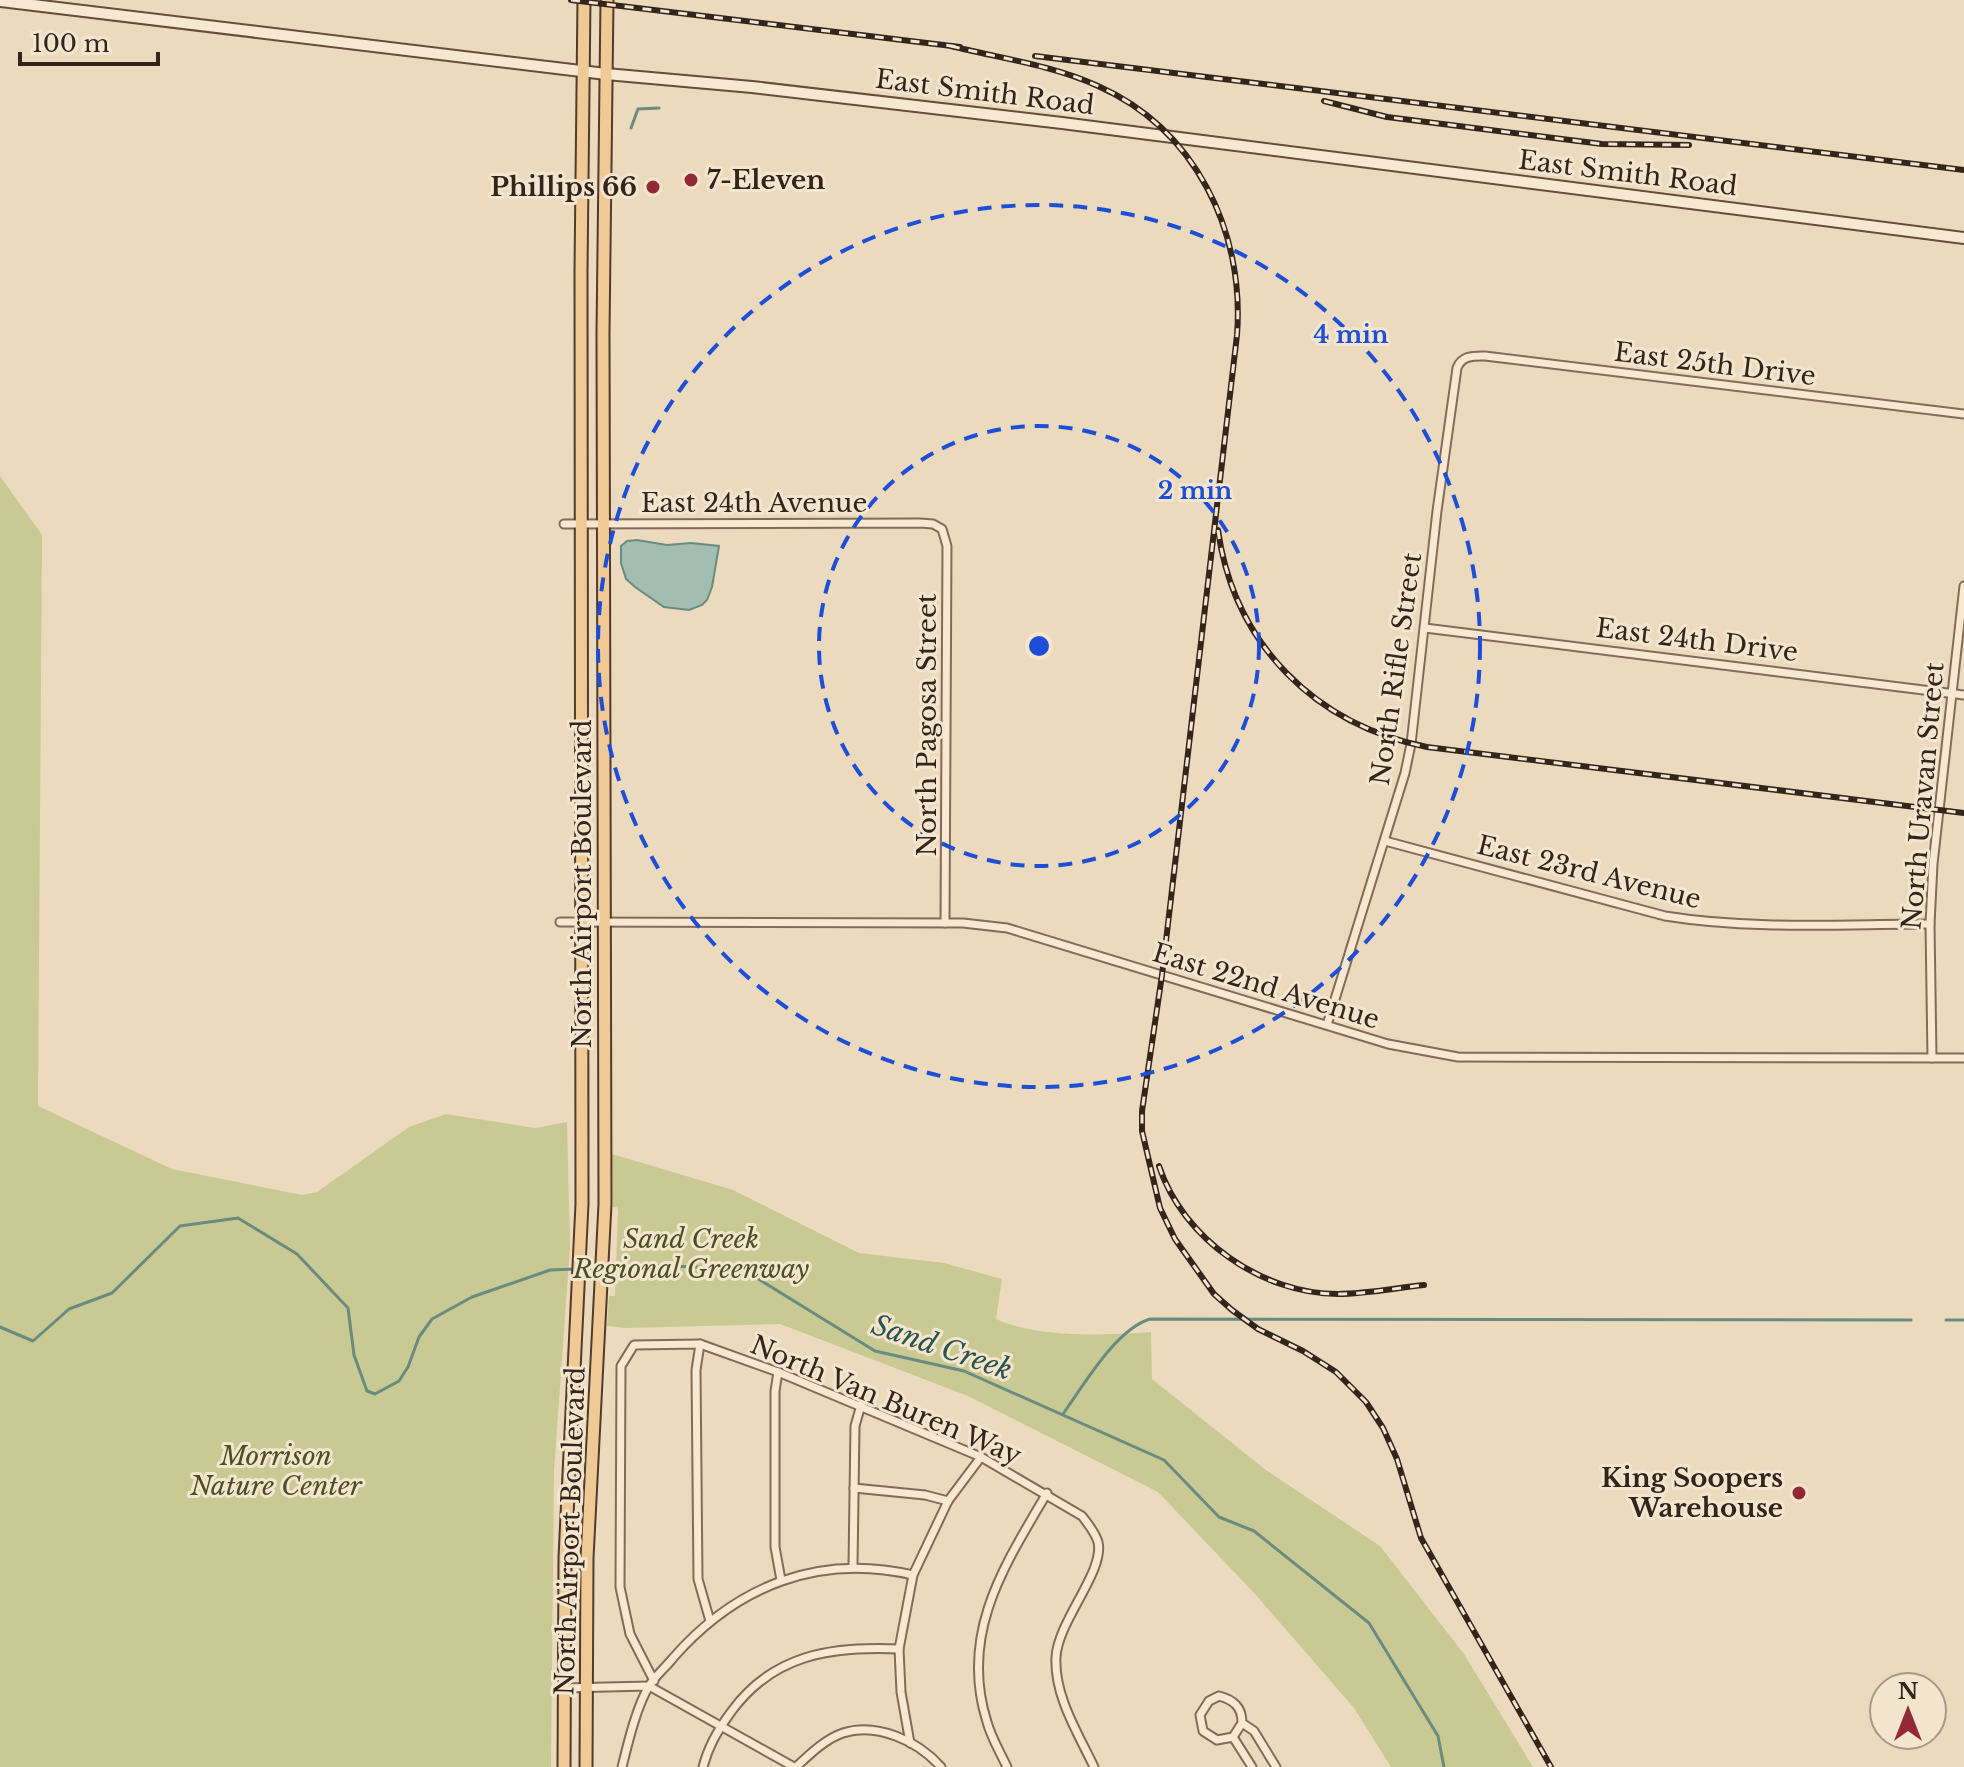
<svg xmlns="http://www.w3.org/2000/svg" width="1964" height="1767" viewBox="0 0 1964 1767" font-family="'Libre Baskerville',serif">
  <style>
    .green { fill: #c9ca93 }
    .water { fill: #a2beb3; stroke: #6a8b7f; stroke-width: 2 }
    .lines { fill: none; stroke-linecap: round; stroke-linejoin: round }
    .stream { stroke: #6a8b7f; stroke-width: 3 }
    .street-casing { stroke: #846a58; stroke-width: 11 }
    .secondary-casing { stroke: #664c3b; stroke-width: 14 }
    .primary-casing { stroke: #523a2c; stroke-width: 15 }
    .street { stroke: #f8e8d1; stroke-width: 7 }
    .secondary { stroke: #f8e8d1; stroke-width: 10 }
    .primary { stroke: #f0ca96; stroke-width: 11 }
    .rail-casing { stroke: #34251c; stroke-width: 6 }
    .rail { stroke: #f4e5ce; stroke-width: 3; stroke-dasharray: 9; stroke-linecap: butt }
    .ring { fill: none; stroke: #1d4ed8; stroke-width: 4; stroke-dasharray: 14 10 }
    .poi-dot { fill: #922935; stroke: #f4e5ce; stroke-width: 3 }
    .labels { text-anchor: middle; stroke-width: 6; stroke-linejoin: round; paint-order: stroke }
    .street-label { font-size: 26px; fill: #34251c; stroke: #f4e5ce }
    .poi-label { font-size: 26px; font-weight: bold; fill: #34251c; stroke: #f4e5ce; text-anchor: end }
    .park-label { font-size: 26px; font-style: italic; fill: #495023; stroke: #f4e5ce }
    .water-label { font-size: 28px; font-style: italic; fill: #2b534d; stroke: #f4e5ce }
    .centre { fill: #1d4ed8; stroke: #f4e5ce; stroke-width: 4 }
    .ring-label { font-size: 24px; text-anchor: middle; font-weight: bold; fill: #1d4ed8; stroke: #f4e5ce; stroke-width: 6; stroke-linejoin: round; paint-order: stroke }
  </style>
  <rect width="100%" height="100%" fill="#ecdabe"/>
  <!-- green -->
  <g class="green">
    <polygon points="0,476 42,535 38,1106 172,1169 302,1195 317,1192 409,1127 446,1114 535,1128 567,1122 570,1247 554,1471 551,1767 0,1767"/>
    <path d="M612 1154 733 1190 859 1253 944 1263 1002 1279 996 1319C1041 1339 1103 1335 1151 1332L1152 1379 1266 1470 1380 1546 1464 1654 1533 1767H1391L1354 1708 1255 1594 1158 1492 968 1396 780 1324 626 1328 607 1326 609 1296H615L618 1211 617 1207H613Z"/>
  </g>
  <!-- water -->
  <polygon class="water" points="637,540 667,545 691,543 719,546 712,587 707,600 702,605 689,610 664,607 635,587 626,579 621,563 621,546 627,541"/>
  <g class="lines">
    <!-- stream -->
    <g class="stream">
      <polyline points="631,128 638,109 659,108"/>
      <polyline points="607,1267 649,1265 715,1268 752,1275 875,1351 964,1371 1164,1460 1219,1517 1254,1531 1369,1623 1438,1736 1444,1767"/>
      <polyline points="583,1269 599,1268"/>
      <polyline points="1946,1320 1964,1320"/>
      <polyline points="0,1327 33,1341 69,1309 112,1293 180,1226 238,1218 297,1254 348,1308 354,1355 367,1391 375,1394 399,1381 408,1367 419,1337 432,1319 472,1297 550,1270 576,1269"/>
      <path d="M1063 1414C1083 1386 1116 1329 1150 1319L1911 1320"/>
    </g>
    <!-- street casing -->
    <g class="street-casing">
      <g id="street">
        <polyline points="564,524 920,523 933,524 942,529 947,546 945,923"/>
        <polyline points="1425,628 1964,695"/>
        <path d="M1385 841 1665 916C1752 930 1843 924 1930 924"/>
        <polyline points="560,922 963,923 1007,928 1388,1044 1458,1057 1964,1058"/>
        <path d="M1327 1025 1405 773 1411 744 1437 511 1457 368C1462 355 1474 356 1485 356L1964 414"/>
        <polyline points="1932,1058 1930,924 1933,864 1964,586"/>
        <polyline points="700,1344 696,1370 698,1579 710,1621"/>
        <polyline points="778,1372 775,1391 775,1547 781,1580"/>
        <polyline points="854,1488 925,1495 948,1501"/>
        <polyline points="853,1566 855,1426 861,1405"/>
        <path d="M654 1681 630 1634 620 1587 621 1366 634 1345 700 1344 778 1372 981 1457 1082 1516C1088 1524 1095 1532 1098 1542 1105 1571 1058 1621 1056 1657 1054 1696 1078 1733 1094 1767"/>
        <polyline points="565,1688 649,1686 794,1767"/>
        <path d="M1242 1723 1233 1737 1217 1740 1203 1731 1200 1715 1209 1701 1219 1696C1234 1700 1242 1707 1242 1723L1254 1731 1276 1767"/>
        <polyline points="1233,1737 1252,1767"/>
        <polyline points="910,1743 901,1692 899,1649 913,1575 948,1501 981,1457"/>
        <path d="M622 1767C628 1743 636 1708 649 1686 655 1676 666 1667 673 1658 736 1586 818 1553 913 1575"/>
        <path d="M703 1767C708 1747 719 1728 731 1712 773 1654 832 1646 899 1649"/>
        <path d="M796 1767C809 1755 825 1739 843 1733 877 1722 918 1741 941 1767"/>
        <path d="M1007 1767C1000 1752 991 1737 987 1722 959 1634 1004 1566 1047 1493"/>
      </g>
    </g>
    <!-- secondary casing -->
    <g class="secondary-casing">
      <polyline id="secondary" points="0,1 606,74 752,87 1062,123 1964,238"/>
    </g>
    <!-- primary casing -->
    <g class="primary-casing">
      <g id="primary">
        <polyline points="564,1767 565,1557 582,1204 581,271 584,0"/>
        <polyline points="586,1767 587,1558 605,1204 603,333 607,0"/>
      </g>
    </g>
    <!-- street -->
    <use href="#street" class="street"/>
    <!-- secondary -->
    <use href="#secondary" class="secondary"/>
    <!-- primary -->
    <use href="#primary" class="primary"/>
    <!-- rail casing -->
    <g class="rail-casing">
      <g id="rail">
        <polyline points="571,0 960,47"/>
        <path d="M951 46C999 58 1052 65 1098 86 1195 129 1245 231 1237 335L1162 975 1142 1111V1131L1160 1208 1175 1239 1214 1294 1232 1310 1258 1329 1303 1351 1336 1372 1366 1402 1383 1428 1397 1459 1421 1538 1551 1767"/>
        <polyline points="1035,56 1964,170"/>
        <polyline points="1324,101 1387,117 1602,144 1689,145"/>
        <path d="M1218 530C1234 645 1316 725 1427 747L1964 813"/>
        <path d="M1159 1166C1183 1239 1262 1294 1338 1294 1366 1294 1396 1288 1424 1285"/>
      </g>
    </g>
    <!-- rail -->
    <use href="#rail" class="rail"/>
  </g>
  <!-- distance rings -->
  <g class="ring">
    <circle cx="1039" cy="646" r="220"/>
    <circle cx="1039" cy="646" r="441"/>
  </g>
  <!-- markers -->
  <g class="poi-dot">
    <circle cx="691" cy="180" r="8"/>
    <circle cx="653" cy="187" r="8"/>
    <circle cx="1799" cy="1493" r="8"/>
  </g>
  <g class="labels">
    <!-- street labels -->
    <g class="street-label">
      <text transform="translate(985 92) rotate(7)" y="9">East Smith Road</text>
      <text transform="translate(1628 173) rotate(7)" y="9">East Smith Road</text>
      <text transform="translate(1715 364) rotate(7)" y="9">East 25th Drive</text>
      <text x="754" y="512">East 24th Avenue</text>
      <text transform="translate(1697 640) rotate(7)" y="9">East 24th Drive</text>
      <text transform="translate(1396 669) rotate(-82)" y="9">North Rifle Street</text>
      <text transform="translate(927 725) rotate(-90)" y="9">North Pagosa Street</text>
      <text transform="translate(1923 796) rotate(-85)" y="9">North Uravan Street</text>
      <text transform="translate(1589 872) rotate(14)" y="9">East 23rd Avenue</text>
      <text transform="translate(582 884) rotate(-90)" y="9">North Airport Boulevard</text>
      <text transform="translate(1266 986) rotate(17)" y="9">East 22nd Avenue</text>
      <text transform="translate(886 1400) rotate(23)" y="9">North Van Buren Way</text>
      <text transform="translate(570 1531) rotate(-88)" y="9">North Airport Boulevard</text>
    </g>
    <!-- poi labels -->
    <g class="poi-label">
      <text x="707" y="189" text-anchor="start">7-Eleven</text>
      <text x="637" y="196">Phillips 66</text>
      <text x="1783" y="1487">King Soopers<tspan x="1783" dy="30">Warehouse</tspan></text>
    </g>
    <!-- park labels -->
    <g class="park-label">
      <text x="691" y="1248">Sand Creek<tspan x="691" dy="30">Regional Greenway</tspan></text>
      <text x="276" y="1465">Morrison<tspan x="276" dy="30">Nature Center</tspan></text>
    </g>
    <!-- water labels -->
    <g class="water-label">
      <text transform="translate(942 1347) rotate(19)" y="10">Sand Creek</text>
    </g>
  </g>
  <circle cx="1039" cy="646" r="12" class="centre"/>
  <g class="ring-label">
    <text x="1351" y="343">4 min</text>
    <text x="1195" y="499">2 min</text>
  </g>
  <!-- north arrow -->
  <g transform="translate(1908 1711)"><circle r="38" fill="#f4e5ce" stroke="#a79887" stroke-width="2"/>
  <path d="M0-6L14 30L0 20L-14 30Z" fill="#922935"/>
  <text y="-12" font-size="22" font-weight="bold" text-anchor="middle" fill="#34251c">N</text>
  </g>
  <!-- scale -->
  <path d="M20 52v12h138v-12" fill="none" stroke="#34251c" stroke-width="4"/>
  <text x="32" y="52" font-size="24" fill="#34251c" stroke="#f4e5ce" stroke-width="6" paint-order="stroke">100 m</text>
</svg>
